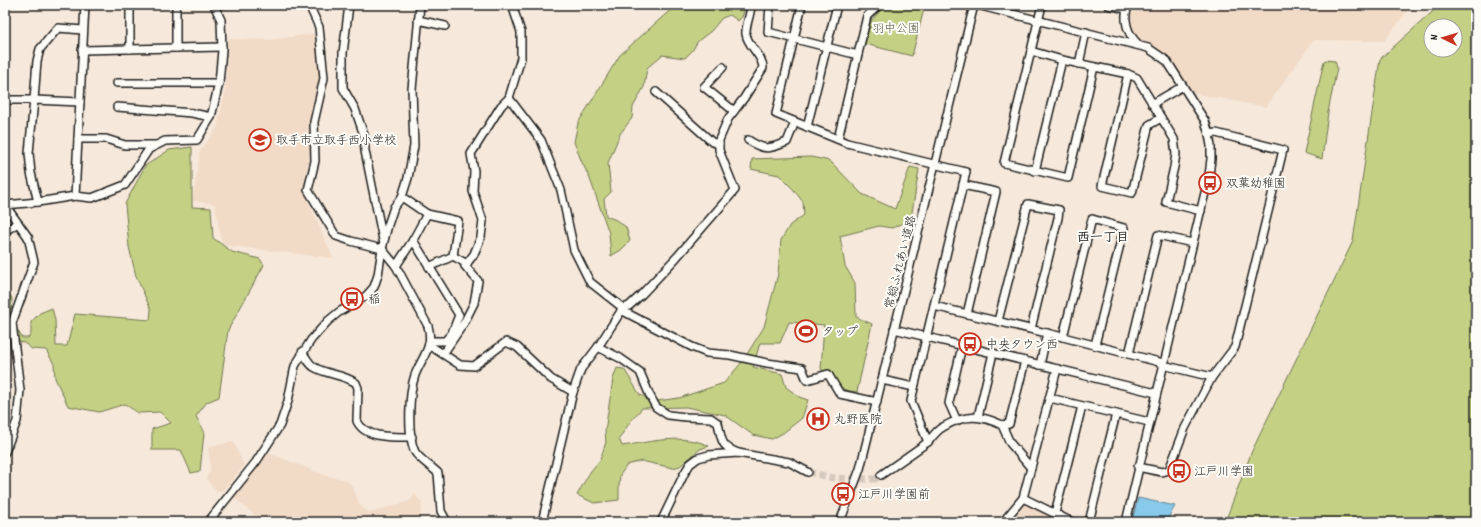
<svg xmlns="http://www.w3.org/2000/svg" width="1481" height="527" viewBox="0 0 1481 527" font-family="Dekko,'Klee One',sans-serif">
  <style>
    .built { fill: #f1dac6 }
    .green { fill: #c4d185; stroke: #707650; fill-rule: evenodd }
    .water { fill: #89caea; stroke: #5d8498 }
    .lines { fill: none; stroke-linecap: round; stroke-linejoin: round }
    .minor-tunnel { stroke: #d5c9be; stroke-width: 7; stroke-dasharray: 7 3.5; stroke-linecap: butt }
    .minor-casing { stroke: #1c1c1c; stroke-width: 10 }
    .minor { stroke: #fdfcf7; stroke-width: 7 }
    .labels { text-anchor: middle; stroke-width: 4; stroke-linejoin: round; paint-order: stroke }
    .park-label { font-size: 12px; fill: #575b41; stroke: #fdfcf7 }
    .poi-label { font-size: 12px; fill: #1c1c1c; stroke: #fdfcf7; text-anchor: start }
    .street-label { font-size: 12px; fill: #1c1c1c; stroke: #fdfcf7 }
    .neighbourhood-label { font-size: 13px; font-weight: bold; fill: #1c1c1c; stroke: #fdfcf7 }
  </style>
  <rect width="100%" height="100%" fill="#f6e8da"/>
  <filter id="ink" filterUnits="userSpaceOnUse"><feTurbulence type="fractalNoise" baseFrequency=".025" numOctaves="2"/><feDisplacementMap in="SourceGraphic" scale="8" xChannelSelector="R" yChannelSelector="G"/><feConvolveMatrix kernelMatrix="1 2 1 2 8 2 1 2 1" color-interpolation-filters="sRGB"/></filter>
  <g filter="url(#ink)">
    <!-- built -->
    <g class="built">
      <polygon points="1133,5 1412,5 1384,41 1316,40 1312,42 1266,107 1193,93 1167,55 1156,47 1139,41 1131,30 1128,18 1130,10"/>
      <polygon points="320,33 324,78 303,189 333,258 222,245 215,204 193,201 200,152 217,128 225,94 228,39 269,40"/>
      <polygon points="233,441 244,466 223,490 217,492 206,478 211,471 208,448"/>
      <polygon points="263,451 324,475 345,480 352,485 360,506 370,513 410,501 415,494 422,503 420,517 407,520 374,522 263,522 233,497"/>
      <polygon points="1027,503 1052,518 1062,522 1007,522 1020,505"/>
    </g>
    <!-- green -->
    <g class="green">
      <polygon points="676,5 746,5 742,17 738,21 730,15 722,18 711,31 698,41 692,51 685,58 662,55 647,68 644,87 633,107 632,118 620,134 608,163 611,192 604,199 606,216 616,220 626,227 630,241 621,250 611,256 609,233 590,179 581,160 574,142 578,123 620,55"/>
      <polygon points="885,5 925,5 912,56 865,44 871,21"/>
      <path d="M1440 5H1476V522H1225L1252 451 1353 241 1380 59ZM1431 26H1455V50H1431Z"/>
      <polygon points="1326,60 1335,61 1337,68 1328,112 1322,159 1304,153 1324,61"/>
      <polygon points="192,147 192,207 211,208 213,238 232,252 260,259 264,265 228,330 219,397 207,402 196,416 204,433 200,471 191,473 181,450 152,450 152,429 171,423 160,412 138,413 125,404 99,412 68,406 55,378 54,364 46,350 32,349 24,343 5,338 5,289 12,298 11,318 22,338 28,338 31,334 31,322 40,313 52,308 55,320 56,346 67,346 75,314 150,320 151,310 136,276 129,247 125,204 145,166 169,150"/>
      <path d="M811 157 830 161 862 194 895 209 910 167 919 169 911 219 892 228 879 226 840 236 845 266 855 283 856 317 872 324 857 392 845 390 821 369 824 325 789 322 780 343H760L753 367 782 374 786 387 799 397 808 400 802 418 783 433 772 439 753 435 725 415 686 407 642 408 630 422 619 439 622 446C650 442 683 433 709 446L700 449 680 466 673 468 641 461 627 465 620 475 619 486V500L594 503 577 495 590 472 600 460 606 442 605 431 613 379 617 368 624 369 640 395 657 401 679 398 724 383 742 362 764 327 778 274 781 240 790 225 804 215 803 202 793 189 779 175 751 169 752 159Z"/>
    </g>
    <!-- water -->
    <polygon class="water" points="1138,498 1175,506 1166,522 1135,522 1132,521"/>
    <g class="lines">
      <!-- minor-tunnel -->
      <polyline class="minor-tunnel" points="808,472 833,478 858,479 875,479 881,475"/>
      <!-- minor casing -->
      <g class="minor-casing">
        <g id="minor">
          <polyline points="130,5 130,49"/>
          <polyline points="176,5 176,48"/>
          <path d="M309 5 319 27 324 78 314 122 315 161 308 190 336 236 351 241 382 249 396 266 428 326C434 347 422 357 415 375 409 392 407 436 415 452 419 459 432 467 438 473L441 511 447 522"/>
          <polyline points="349,5 343,53 343,88 355,109 364,135 365,151 383,240"/>
          <polyline points="512,5 521,32 521,58 509,98 541,140 561,190 574,250 590,282 623,308 598,347 581,369 573,392 542,522"/>
          <polyline points="770,5 768,32 858,55"/>
          <path d="M802 5 776 114 847 143 966 172 911 401 928 442C932 437 937 430 943 427 965 414 981 415 1002 425L1010 443 1031 468"/>
          <polyline points="977,5 1148,48 1167,61 1205,121 1209,134 1211,146 1211,159 1209,176 1126,522"/>
          <polyline points="1042,5 1004,163 1068,178 1094,67"/>
          <polyline points="1108,5 1127,9"/>
          <path d="M1128 5C1123 19 1127 34 1138 44"/>
          <polyline points="418,20 445,26"/>
          <polyline points="82,50 222,47"/>
          <polyline points="1031,51 1062,60 1128,74 1137,78 1174,139 1176,154 1174,167 1166,202 1201,211"/>
          <polyline points="1079,64 1086,32"/>
          <polyline points="723,67 704,87 734,111"/>
          <polyline points="1128,74 1102,186 1132,193 1149,125 1161,118"/>
          <polyline points="117,83 219,83"/>
          <polyline points="656,92 712,142 719,144"/>
          <polyline points="5,100 34,100 37,61 40,49 58,28 83,30"/>
          <polyline points="1152,104 1183,86"/>
          <polyline points="117,107 192,113 211,117"/>
          <polyline points="807,127 837,5"/>
          <polyline points="78,139 106,139 125,145 155,145"/>
          <polyline points="838,139 867,16 879,5"/>
          <path d="M748 140C765 151 769 149 787 142L795 122"/>
          <polyline points="1035,171 1062,60"/>
          <polyline points="963,185 996,192 967,314"/>
          <polyline points="75,196 85,5"/>
          <polyline points="38,202 31,173 29,153 34,100 80,102"/>
          <polyline points="5,205 38,202 75,196 92,198 125,185 149,149 165,141 197,140 211,117 219,83 222,50 221,20 214,5"/>
          <polyline points="5,205 28,237 34,262 12,323 20,390 17,421 5,452"/>
          <polyline points="427,214 458,221 453,256 429,267"/>
          <polyline points="5,231 18,223"/>
          <polyline points="413,240 459,315 452,333 445,341 430,341"/>
          <polyline points="453,256 467,264"/>
          <polyline points="396,266 413,240 427,214 402,197"/>
          <polyline points="934,306 1063,337 1163,363"/>
          <path d="M623 308 629 306 641 295 676 258 735 190 719 150V140L728 119 744 98 763 68C763 55 748 47 746 34 745 26 751 14 751 5"/>
          <polyline points="621,310 692,347 707,353 730,355 767,363 802,368 807,380 828,374 840,394 877,402"/>
          <polyline points="998,321 1028,204 1059,210 1058,218 1031,329"/>
          <polyline points="5,329 12,323"/>
          <polyline points="894,329 1156,393"/>
          <polyline points="1063,337 1092,219 1124,228 1095,345"/>
          <polyline points="429,345 443,354 464,323 474,303 478,281 465,266 474,254 481,237 483,221 473,191 474,171 471,154 501,106 509,98"/>
          <path d="M598 347 620 358 640 372 650 396 656 407 668 415 686 417 711 418 718 423C722 440 720 446 738 453"/>
          <path d="M302 352C306 357 309 364 314 367 327 375 344 374 356 383L358 388 357 421C365 439 395 437 412 437"/>
          <polyline points="443,354 460,365 474,366 506,342 517,347 551,379 573,392"/>
          <polyline points="1129,354 1158,235 1192,243"/>
          <polyline points="1040,365 1047,333"/>
          <polyline points="1163,365 1212,377"/>
          <polyline points="882,380 914,387"/>
          <polyline points="1050,398 1149,422"/>
          <polyline points="978,417 993,353"/>
          <polyline points="957,421 949,403 962,346"/>
          <polyline points="1002,425 1009,424 1025,361"/>
          <polyline points="1138,467 1162,472 1169,470 1185,428 1212,377 1235,347 1283,150 1216,133 1209,134"/>
          <polyline points="881,475 928,442"/>
          <polyline points="1023,498 1072,522"/>
          <polyline points="1055,513 1082,406"/>
          <polyline points="208,522 256,462 280,425 288,401 295,366 311,340 328,321 339,312 366,296 374,287 378,275 382,249 388,225 394,207 402,197 408,178 414,146 412,89 420,5"/>
          <polyline points="661,522 684,474 690,464 698,458 709,455 738,453 789,462 808,472"/>
          <polyline points="840,522 860,469 974,5"/>
          <polyline points="1003,522 1023,498 1057,369"/>
          <polyline points="1089,522 1116,414"/>
        </g>
      </g>
      <!-- minor -->
      <use href="#minor" class="minor"/>
    </g>
  </g>
  <!-- icons -->
  <defs>
    <g id="school-ring" transform="scale(1.15)"><circle r="9.5" fill="#fdfcf7" stroke="#c8321e" stroke-width="1.5"/><path d="M0-5L7-2L0 1L-7-2ZM-4 1L0 2.5L4 1V4Q0 6-4 4Z" fill="#c8321e"/></g>
    <g id="bus-ring" transform="scale(1.15)"><circle r="9.5" fill="#fdfcf7" stroke="#c8321e" stroke-width="1.5"/><path d="M-5-6H5V4H4V6H2V4H-2V6H-4V4H-5ZM-3.5-4V0h7V-4ZM-3.5 1.2v1.5H-2V1.2ZM2 1.2v1.5H3.5V1.2Z" fill="#c8321e"/></g>
    <g id="stadium-ring" transform="scale(1.15)"><circle r="9.5" fill="#fdfcf7" stroke="#c8321e" stroke-width="1.5"/><path d="M0-5a6.5 5 0 1 0 0 10a6.5 5 0 1 0 0-10ZM-3.5-1.8h7v3.6h-7Z" fill="#c8321e"/></g>
    <g id="hospital-ring" transform="scale(1.15)"><circle r="9.5" fill="#fdfcf7" stroke="#c8321e" stroke-width="1.5"/><path d="M-5-5h3v3.5h4V-5h3V5h-3V1.5h-4V5h-3Z" fill="#c8321e"/></g>
  </defs>
  <g fill-rule="evenodd">
    <use href="#school-ring" x="260" y="140"/>
    <use href="#bus-ring" x="1210" y="183"/>
    <use href="#bus-ring" x="352" y="299"/>
    <use href="#stadium-ring" x="806" y="331"/>
    <use href="#bus-ring" x="970" y="344"/>
    <use href="#hospital-ring" x="818" y="419"/>
    <use href="#bus-ring" x="1179" y="471"/>
    <use href="#bus-ring" x="843" y="494"/>
  </g>
  <g class="labels">
    <!-- park labels -->
    <g class="park-label">
      <text x="896" y="32">羽中公園</text>
    </g>
    <!-- poi labels -->
    <g class="poi-label">
      <text x="276" y="144">取手市立取手西小学校</text>
      <text x="1226" y="187">双葉幼稚園</text>
      <text x="368" y="303">稲</text>
      <text x="822" y="335">タップ</text>
      <text x="986" y="348">中央タウン西</text>
      <text x="834" y="423">丸野医院</text>
      <text x="1194" y="475">江戸川学園</text>
      <text x="858" y="498">江戸川学園前</text>
    </g>
    <!-- street labels -->
    <g class="street-label">
      <text transform="translate(900 262) rotate(-76)" y="4">常総ふれあい道路</text>
    </g>
    <!-- neighbourhood labels -->
    <g class="neighbourhood-label">
      <text x="1103" y="241">西一丁目</text>
    </g>
  </g>
  <!-- margin -->
  <rect width="1481" height="527" fill="none" stroke="#fdfcf7" stroke-width="20"/>
  <rect x="10" y="10" width="1461" height="507" fill="none" stroke="#1c1c1c" stroke-width="1.5" filter="url(#ink)"/>
  <!-- north arrow -->
  <g transform="translate(1443 38) rotate(275)"><circle r="19" fill="#fdfcf7" stroke="#a3a29f"/>
  <path d="M0-3L7 15L0 10L-7 15Z" fill="#c8321e"/>
  <text y="-6" font-size="11" font-weight="bold" text-anchor="middle" fill="#1c1c1c">N</text>
  </g>
</svg>
